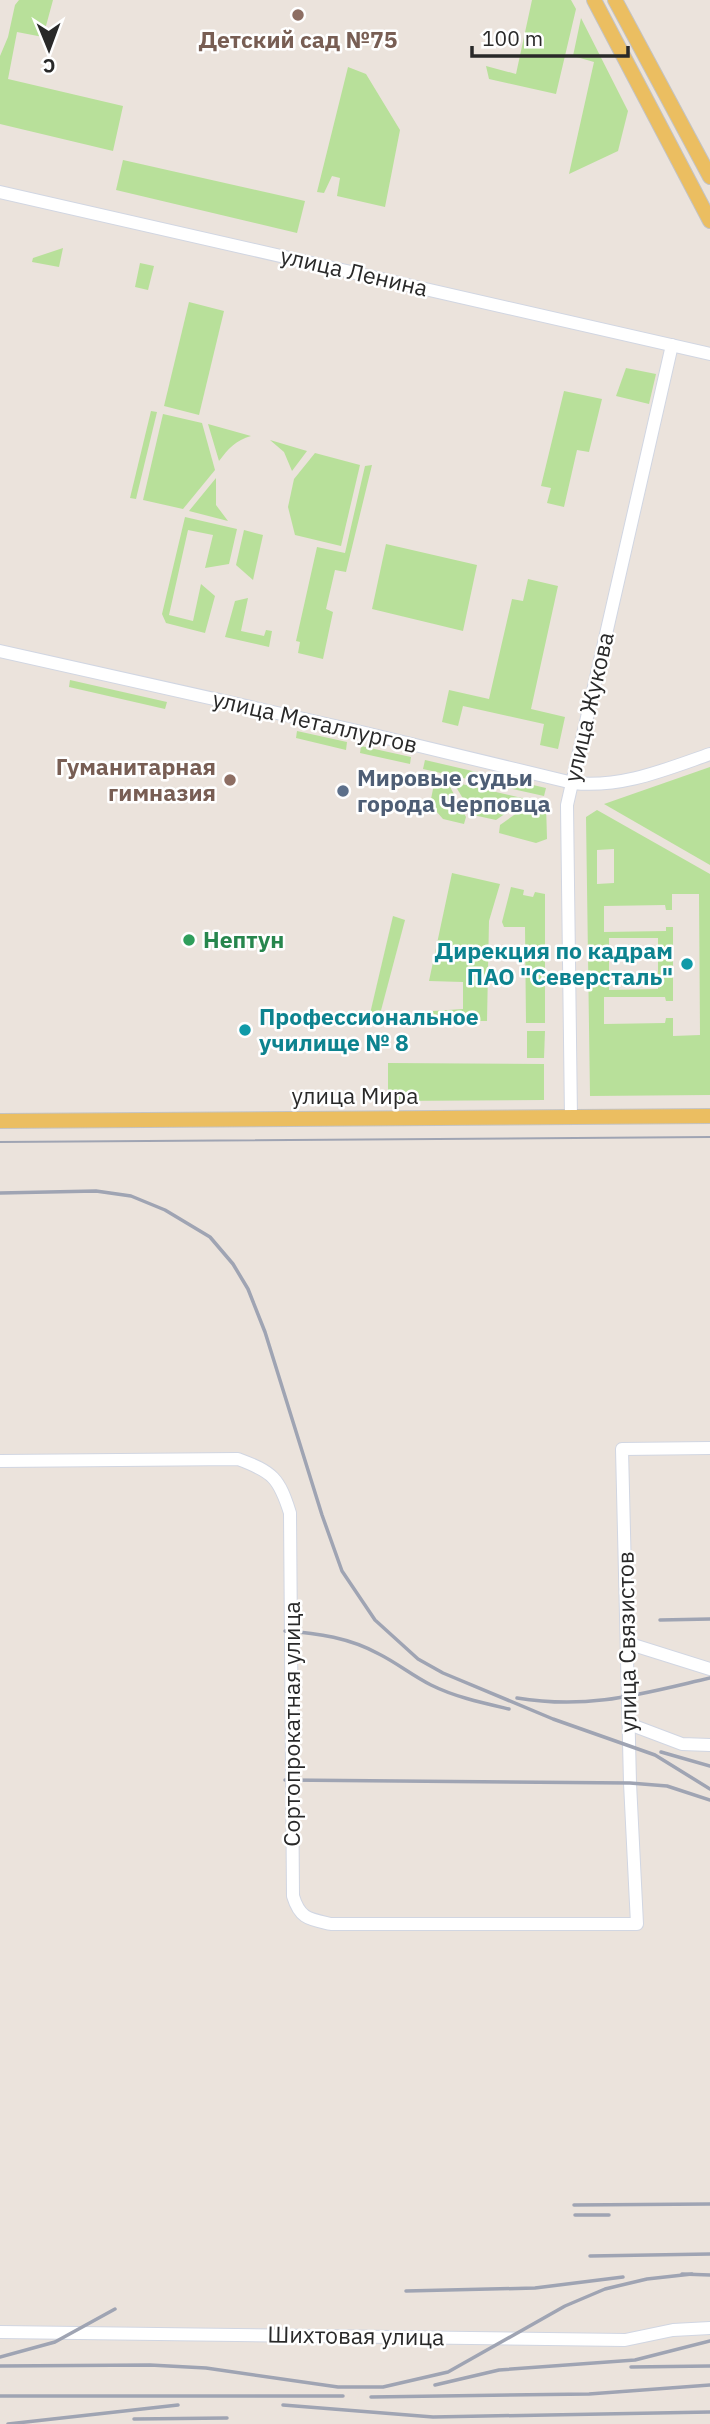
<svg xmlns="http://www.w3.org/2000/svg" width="710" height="2424" viewBox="0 0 710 2424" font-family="'IBM Plex Sans',sans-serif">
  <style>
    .green { fill: #b8e09a; fill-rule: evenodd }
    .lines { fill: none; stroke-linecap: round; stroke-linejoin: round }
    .minor-casing { stroke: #d1d6e2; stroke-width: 14 }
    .major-casing { stroke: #c3c3c3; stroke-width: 16 }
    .minor { stroke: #fff; stroke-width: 12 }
    .major { stroke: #ebbe61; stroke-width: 14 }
    .tram { stroke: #9fa4b3; stroke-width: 2 }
    .rail { stroke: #9fa4b3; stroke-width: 3.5 }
    .education-dot { fill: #8d6e63; stroke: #fff; stroke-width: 2.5 }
    .service-dot { fill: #5c6f8a; stroke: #fff; stroke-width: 2.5 }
    .leisure-dot { fill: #2e9e5b; stroke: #fff; stroke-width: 2.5 }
    .culture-dot { fill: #0f9aa8; stroke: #fff; stroke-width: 2.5 }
    .labels { text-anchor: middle; stroke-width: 5; stroke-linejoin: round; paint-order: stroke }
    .education-label { font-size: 23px; font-weight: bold; fill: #785e54; stroke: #fff }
    .street-label { font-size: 23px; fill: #292929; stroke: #fff }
    .service-label { font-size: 23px; font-weight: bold; fill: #4e5e75; stroke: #fff; text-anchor: start }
    .leisure-label { font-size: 23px; font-weight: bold; fill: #27864d; stroke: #fff; text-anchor: start }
    .culture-label { font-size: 23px; font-weight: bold; fill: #0d838f; stroke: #fff; text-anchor: end }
  </style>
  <rect width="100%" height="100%" fill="#ebe3dc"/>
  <!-- green -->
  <g class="green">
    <polygon points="19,0 53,0 43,37 17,32 8,79 123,106 113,151 0,124 0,56 8,37 15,5"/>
    <polygon points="532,0 571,0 576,9 556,94 489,79 486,66 516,74"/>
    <polygon points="581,18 628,111 618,151 569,174 594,62 573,56"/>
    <polygon points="348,67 366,74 400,130 385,207 337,196 340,178 332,176 324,193 317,192"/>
    <polygon points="123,160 305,201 297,233 116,190"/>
    <polygon points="63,248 59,267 32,262 33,258"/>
    <polygon points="140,263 154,266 148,290 135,287"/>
    <polygon points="189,302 224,311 199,415 164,406"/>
    <polygon points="626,368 656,374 649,404 616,396"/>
    <polygon points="564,391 602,399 589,452 577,450 564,507 547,503 551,488 541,486"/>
    <polygon points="151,411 157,412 136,499 130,498"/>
    <polygon points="163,414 202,423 215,470 183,509 143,500"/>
    <path d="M208 424 251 436C236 440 228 449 219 461Z"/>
    <polygon points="270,440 307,451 292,471 284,452"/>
    <polygon points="315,453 360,465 341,546 295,535 288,507 294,479"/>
    <polygon points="372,465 346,572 335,570 326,609 333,612 323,659 298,653 300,642 296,641 317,547 345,553 365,466"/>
    <polygon points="216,478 216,505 228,521 189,511"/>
    <polygon points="185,517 237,529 229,564 205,568 213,535 188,530 169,615 193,621 201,584 215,596 205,633 166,623 162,614"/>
    <polygon points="244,530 263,535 253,580 236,565"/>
    <polygon points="386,544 477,565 463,631 372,609"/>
    <polygon points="528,579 558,586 531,709 565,717 558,749 540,745 544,724 463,706 458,726 442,722 449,690 489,699 512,599 523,601"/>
    <polygon points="248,598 241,631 264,636 266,630 272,631 269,647 225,637 235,601"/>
    <polygon points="70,680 167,702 165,709 69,687"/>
    <polygon points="297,731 347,742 346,750 296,738"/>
    <polygon points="361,746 411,757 410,764 360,753"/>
    <polygon points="425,760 546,788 544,796 423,769"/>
    <polygon points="710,767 710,865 604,804"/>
    <polygon points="427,777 447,781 466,817 464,824 443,819 430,804 434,784"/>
    <polygon points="453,782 526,799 496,820 473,815"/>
    <polygon points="534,801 546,804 547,839 536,843 499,833 500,825"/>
    <path d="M597 810 710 874V1095L590 1096 586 817ZM614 849V883L597 884V850ZM672 894H699L700 1035 673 1036V1018H666L665 1023 604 1024V997H665L666 1001H673V927H666V931L604 932V906L665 905 666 910H672ZM609 938H658V989L609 990Z"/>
    <polygon points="452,873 500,884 489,921 487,1021 434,1021 433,1011 463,1009 463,982 429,981"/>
    <polygon points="511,887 524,890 523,895 533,897 535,892 545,894 545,1023 526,1023 525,927 504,927 502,922"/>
    <polygon points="393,916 405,920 379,1018 369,1018"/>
    <polygon points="527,1031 545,1031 544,1058 527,1058"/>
    <polygon points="388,1063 544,1064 544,1100 388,1101"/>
  </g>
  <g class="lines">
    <!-- minor casing -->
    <g class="minor-casing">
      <g id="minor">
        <polyline points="0,192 710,354"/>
        <path d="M0 651 353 730 573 783C622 788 664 770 710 754"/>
        <polyline points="571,1118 567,805 672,345"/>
        <path d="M0 1461 238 1459C273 1472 279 1478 290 1513L293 1896C300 1919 309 1919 331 1924H637L630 1783 622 1449 710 1448"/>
        <polyline points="627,1643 710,1669"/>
        <polyline points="629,1724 682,1744 710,1745"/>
        <polyline points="0,2332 625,2340 673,2330 710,2328"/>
      </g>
    </g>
    <!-- major casing -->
    <g class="major-casing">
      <g id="major">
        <polyline points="594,0 710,221"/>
        <polyline points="615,0 710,177"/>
        <polyline points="0,1121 710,1116"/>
      </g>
    </g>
    <!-- minor -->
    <use href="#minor" class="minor"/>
    <!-- major -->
    <use href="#major" class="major"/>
    <!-- tram -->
    <polyline class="tram" points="0,1142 710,1137"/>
    <!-- rail -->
    <g class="rail">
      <polyline points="0,1193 96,1191 131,1196 165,1210 210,1237 233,1264 248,1289 265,1332 322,1515 342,1571 375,1620 418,1659 443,1673 553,1719 655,1755 710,1789"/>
      <polyline points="660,1620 710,1619"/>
      <path d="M285 1631C318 1633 350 1638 379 1654 397 1663 413 1676 431 1685 455 1697 483 1703 509 1709"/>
      <path d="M517 1698C589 1710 641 1694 710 1678"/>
      <polyline points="661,1752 710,1766"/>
      <polyline points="285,1780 630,1783 667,1786 710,1800"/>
      <polyline points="574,2205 710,2204"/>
      <polyline points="575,2215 609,2215"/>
      <polyline points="590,2256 710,2254"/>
      <polyline points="682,2274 710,2275"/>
      <polyline points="406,2291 535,2288 623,2277"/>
      <polyline points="0,2357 55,2342 115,2309"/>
      <polyline points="0,2366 150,2365 206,2368 338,2387 383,2387 448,2372 565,2306 605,2289 647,2279 692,2274"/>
      <polyline points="631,2367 710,2366"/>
      <polyline points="435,2385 499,2370 635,2360 710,2341"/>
      <polyline points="0,2396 343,2396"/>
      <polyline points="371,2397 589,2394 710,2385"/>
      <polyline points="283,2405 433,2417 710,2412"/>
      <polyline points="134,2419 227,2418"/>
      <polyline points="8,2424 178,2405"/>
    </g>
  </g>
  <!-- markers -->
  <g class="education-dot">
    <circle cx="298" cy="15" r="7"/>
    <circle cx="230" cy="780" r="7"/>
  </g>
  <circle class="service-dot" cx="343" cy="791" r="7"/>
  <circle class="leisure-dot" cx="189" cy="940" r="7"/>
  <g class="culture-dot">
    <circle cx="687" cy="964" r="7"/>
    <circle cx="245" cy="1030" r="7"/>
  </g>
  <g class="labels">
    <!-- education labels -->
    <g class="education-label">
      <text x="298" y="48">Детский сад №75</text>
      <text x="216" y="775" text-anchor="end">Гуманитарная<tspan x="216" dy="26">гимназия</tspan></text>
    </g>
    <!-- street labels -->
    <g class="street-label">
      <text transform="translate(354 272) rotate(13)" y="8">улица Ленина</text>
      <text transform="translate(589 707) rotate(-77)" y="8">улица Жукова</text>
      <text transform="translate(315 722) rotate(13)" y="8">улица Металлургов</text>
      <text x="355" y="1104">улица Мира</text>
      <text transform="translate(627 1642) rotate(-91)" y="8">улица Связистов</text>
      <text transform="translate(292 1724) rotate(-90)" y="8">Сортопрокатная улица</text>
      <text transform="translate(356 2336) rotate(1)" y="8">Шихтовая улица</text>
    </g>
    <!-- service labels -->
    <g class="service-label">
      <text x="357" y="786">Мировые судьи<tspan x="357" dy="26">города Черповца</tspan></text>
    </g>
    <!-- leisure labels -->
    <g class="leisure-label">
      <text x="203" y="948">Нептун</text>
    </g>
    <!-- culture labels -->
    <g class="culture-label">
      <text x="673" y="959">Дирекция по кадрам<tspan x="673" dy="26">ПАО "Северсталь"</tspan></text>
      <text x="259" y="1025" text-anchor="start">Профессиональное<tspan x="259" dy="26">училище № 8</tspan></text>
    </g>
  </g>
  <!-- north arrow -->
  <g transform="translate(49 49) rotate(179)" stroke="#ffffff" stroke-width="5" paint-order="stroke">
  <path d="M0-5L12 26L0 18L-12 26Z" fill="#292929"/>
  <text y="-10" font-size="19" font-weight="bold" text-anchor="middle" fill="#292929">С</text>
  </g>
  <!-- scale -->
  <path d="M472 46v10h156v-10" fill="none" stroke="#292929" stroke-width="3.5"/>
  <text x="482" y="46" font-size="21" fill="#292929" stroke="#ffffff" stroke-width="5" paint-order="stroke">100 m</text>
</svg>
